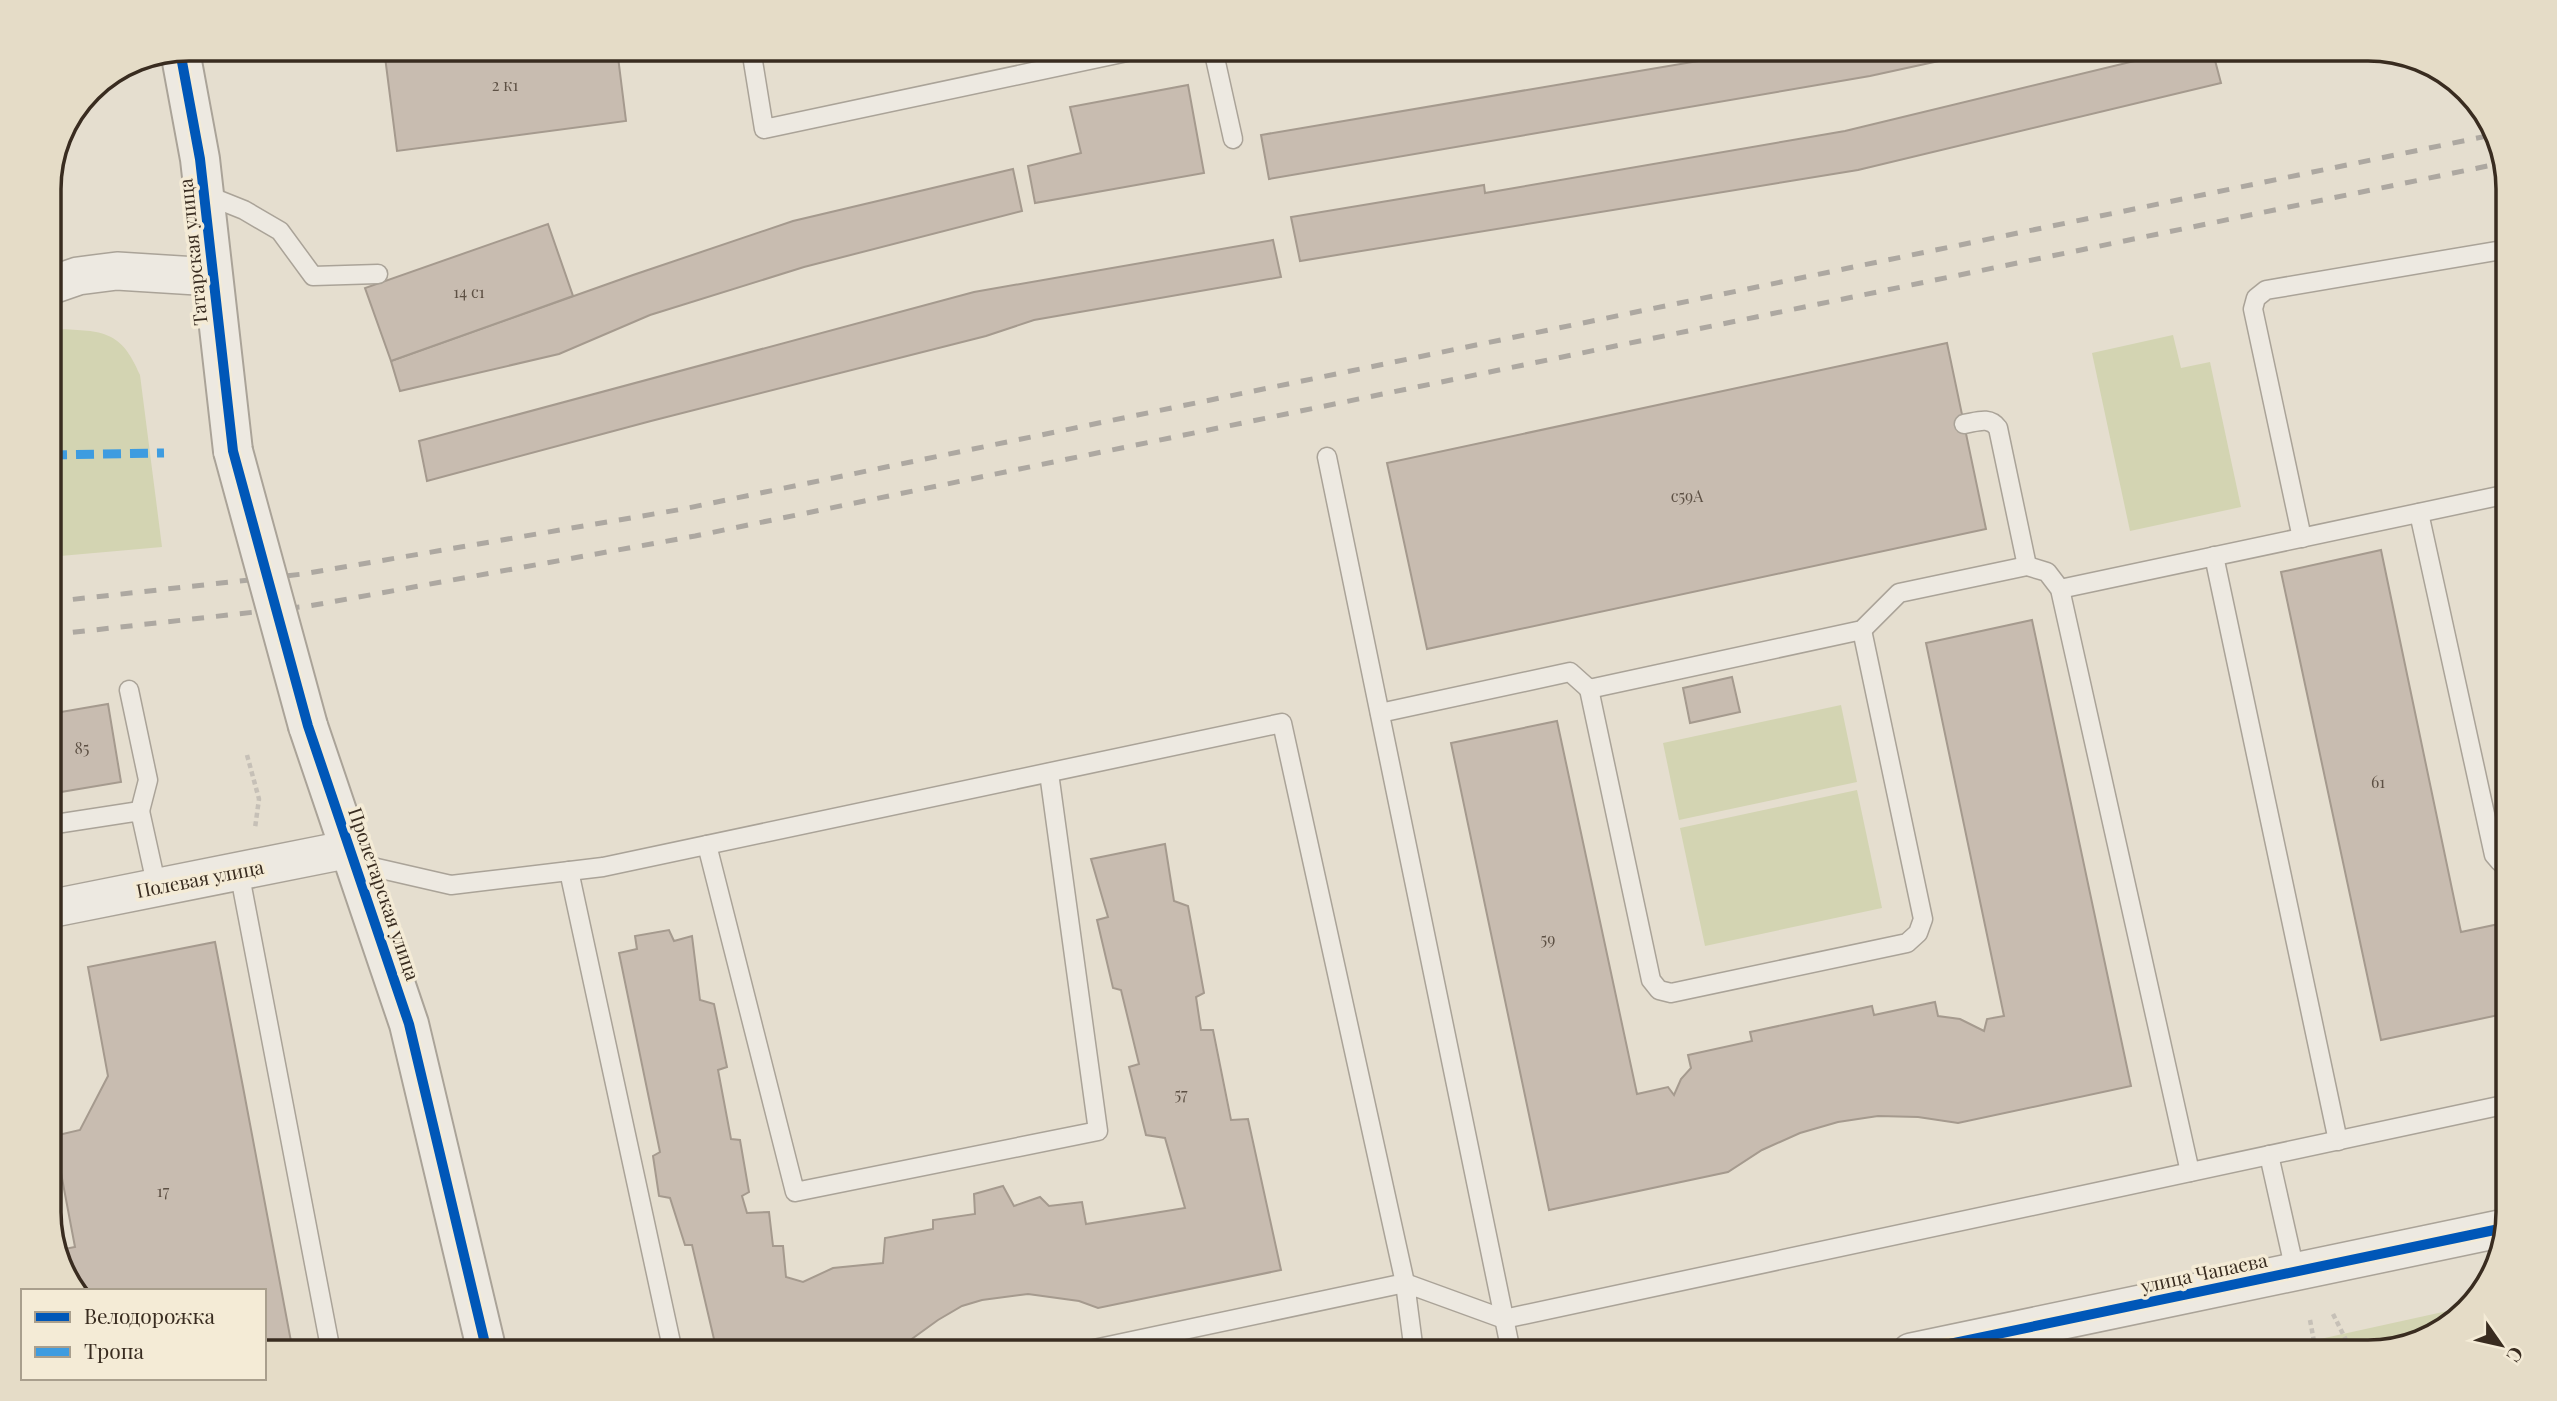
<svg xmlns="http://www.w3.org/2000/svg" width="2557" height="1401" viewBox="0 0 2557 1401" font-family="'Playfair Display',serif">
  <style>
    .green { fill: #d3d4b2 }
    .building { fill: #c8bcb0; stroke: #a59a8e; stroke-width: 2 }
    .lines { fill: none; stroke-linecap: round; stroke-linejoin: round }
    .service-casing { stroke: #aaa398; stroke-width: 21 }
    .minor-casing { stroke: #aaa398; stroke-width: 40 }
    .tertiary-casing { stroke: #aaa398; stroke-width: 42 }
    .path { stroke: #c6c0b7; stroke-width: 4.5; stroke-dasharray: 5 3.5; stroke-linecap: butt }
    .service { stroke: #ede9e1; stroke-width: 18 }
    .minor { stroke: #ede9e1; stroke-width: 37 }
    .tertiary { stroke: #ede9e1; stroke-width: 38 }
    .rail { stroke: #ada8a1; stroke-width: 5; stroke-dasharray: 12 12; stroke-linecap: butt }
    .tertiary-bridge-casing { stroke: #aaa398; stroke-width: 42; stroke-linecap: butt }
    .tertiary-bridge { stroke: #ede9e1; stroke-width: 38 }
    .quiet { stroke: #3e9ce0; stroke-width: 9; stroke-dasharray: 18 9; stroke-linecap: butt }
    .cycleway-casing { stroke: #f4ebd6; stroke-width: 15 }
    .cycleway { stroke: #0057b8; stroke-width: 10 }
    .labels { text-anchor: middle; stroke-width: 7; stroke-linejoin: round; paint-order: stroke }
    .number-label { font-size: 16px; fill: #5d5044 }
    .street-label { font-size: 19px; fill: #392c20; stroke: #f4ebd6 }
    .rim { fill: none; stroke: #392c20; stroke-width: 3.5 }
  </style>
  <rect width="100%" height="100%" fill="#e5decf"/>
  <!-- green -->
  <g class="green">
    <path d="M58 329C103 331 121 330 140 375L162 547 49 557V332Z"/>
    <polygon points="2173,335 2181,368 2210,362 2241,507 2130,531 2092,353"/>
    <polygon points="1841,705 1857,782 1679,820 1663,743"/>
    <polygon points="1857,790 1882,908 1705,946 1680,828"/>
    <polygon points="2461,1308 2438,1333 2368,1352 2261,1352"/>
  </g>
  <!-- building -->
  <g class="building">
    <polygon points="283,49 331,49 284,57"/>
    <polygon points="384,49 617,49 626,121 397,151"/>
    <polygon points="1769,49 1994,49 1870,76 1269,179 1261,135"/>
    <polygon points="2184,49 2212,49 2221,83 1858,170 1300,261 1291,217 1484,185 1485,193 1845,131"/>
    <polygon points="1188,85 1204,173 1035,203 1028,166 1081,153 1070,107"/>
    <polygon points="1013,169 1022,211 804,267 650,315 559,354 400,391 391,361 633,275 793,221"/>
    <polygon points="548,224 573,296 391,361 365,288"/>
    <polygon points="1273,240 1281,277 1034,320 986,336 651,421 427,481 419,441 974,292"/>
    <polygon points="1947,343 1986,529 1427,649 1387,463"/>
    <polygon points="2381,550 2461,932 2508,922 2508,1013 2381,1040 2281,572"/>
    <polygon points="2032,620 2131,1086 1958,1123 1918,1117 1878,1116 1838,1122 1800,1133 1762,1150 1728,1172 1549,1210 1451,743 1557,721 1637,1094 1668,1087 1674,1095 1681,1079 1691,1068 1688,1055 1752,1041 1750,1032 1872,1006 1874,1015 1935,1002 1938,1016 1960,1019 1984,1031 1987,1019 2004,1016 1926,643"/>
    <polygon points="1732,677 1740,712 1690,723 1683,688"/>
    <polygon points="108,704 121,782 49,794 49,714"/>
    <polygon points="1165,844 1174,901 1188,906 1204,993 1196,997 1201,1030 1213,1030 1231,1120 1248,1119 1281,1270 1098,1308 1079,1301 1028,1294 982,1300 962,1306 938,1320 902,1346 896,1342 883,1352 717,1352 692,1245 685,1245 670,1198 659,1196 653,1156 660,1152 619,953 637,949 635,936 669,930 674,941 692,936 700,1000 714,1004 727,1067 718,1070 731,1139 740,1140 749,1192 742,1196 747,1213 769,1212 773,1246 783,1246 786,1277 803,1282 833,1268 883,1263 885,1238 933,1229 933,1220 975,1214 974,1194 1003,1186 1014,1206 1040,1197 1049,1206 1082,1202 1086,1224 1185,1208 1165,1138 1146,1135 1129,1067 1139,1064 1121,990 1113,988 1097,920 1108,917 1091,859"/>
    <polygon points="215,942 243,1087 293,1352 264,1352 264,1291 74,1291 59,1250 75,1247 54,1136 80,1130 108,1076 88,967"/>
  </g>
  <g class="lines">
    <!-- service casing -->
    <g class="service-casing">
      <g id="service">
        <polyline points="751,49 764,129 1141,49"/>
        <polyline points="1213,49 1233,139"/>
        <polyline points="204,194 244,210 280,231 313,276 378,274"/>
        <path d="M1964 424C1977 422 1989 416 1998 428L2027 566"/>
        <polyline points="1327,457 1511,1352"/>
        <polyline points="2419,513 2494,855 2500,862 2508,864"/>
        <polyline points="2302,538 2253,309 2256,298 2266,290 2508,249"/>
        <polyline points="2214,556 2338,1141"/>
        <polyline points="2060,589 2508,494"/>
        <polyline points="1589,689 1651,980 1659,990 1671,993 1907,943 1918,933 1923,919 1862,630"/>
        <polyline points="129,690 148,780 140,811"/>
        <polyline points="1380,713 1570,672 1589,689 1862,630 1899,593 2027,566 2047,572 2060,589 2190,1172"/>
        <polyline points="49,825 140,811 157,888"/>
        <polyline points="707,845 795,1192 1098,1131 1049,773"/>
        <polyline points="355,863 451,885 603,867 1282,723 1405,1283 1080,1352"/>
        <polyline points="239,871 331,1352"/>
        <polyline points="569,871 673,1352"/>
        <polyline points="2269,1155 2295,1271"/>
        <polyline points="1414,1352 1405,1283 1504,1319 2508,1104"/>
      </g>
    </g>
    <!-- minor casing -->
    <g class="minor-casing">
      <g id="minor">
        <polyline points="49,286 78,276 117,271 213,277"/>
        <polyline points="49,909 350,849"/>
        <polyline points="1911,1352 2504,1228"/>
      </g>
    </g>
    <!-- tertiary casing -->
    <g class="tertiary-casing">
      <g id="tertiary">
        <polyline points="180,51 200,159 233,451"/>
        <polyline points="308,726 409,1024 487,1352"/>
      </g>
    </g>
    <!-- path -->
    <g class="path">
      <polyline points="247,755 259,799 255,828"/>
      <polyline points="2333,1314 2352,1352"/>
      <polyline points="2310,1320 2316,1352"/>
    </g>
    <!-- service -->
    <use href="#service" class="service"/>
    <!-- minor -->
    <use href="#minor" class="minor"/>
    <!-- tertiary -->
    <use href="#tertiary" class="tertiary"/>
    <!-- rail -->
    <g class="rail">
      <polyline points="49,602 303,574 683,509 2492,135"/>
      <polyline points="49,635 309,606 695,536 2502,163"/>
    </g>
    <!-- tertiary-bridge casing -->
    <g class="tertiary-bridge-casing">
      <polyline id="tertiary-bridge" points="233,451 308,726"/>
    </g>
    <!-- tertiary-bridge -->
    <use href="#tertiary-bridge" class="tertiary-bridge"/>
    <!-- quiet -->
    <polyline class="quiet" points="49,455 164,453"/>
    <!-- cycleway casing -->
    <g class="cycleway-casing">
      <g id="cycleway">
        <polyline points="180,51 200,159 233,451 308,726 409,1024 487,1352"/>
        <polyline points="1911,1352 2504,1228"/>
      </g>
    </g>
    <!-- cycleway -->
    <use href="#cycleway" class="cycleway"/>
  </g>
  <g class="labels">
    <!-- number labels -->
    <g class="number-label">
      <text x="505" y="91">2 к1</text>
      <text x="469" y="298">14 с1</text>
      <text x="1687" y="502">с59А</text>
      <text x="82" y="754">85</text>
      <text x="2378" y="788">61</text>
      <text x="1548" y="945">59</text>
      <text x="1181" y="1100">57</text>
      <text x="163" y="1197">17</text>
    </g>
    <!-- street labels -->
    <g class="street-label">
      <text transform="translate(193 252) rotate(-96)" y="7">Татарская улица</text>
      <text transform="translate(200 879) rotate(-11)" y="7">Полевая улица</text>
      <text transform="translate(384 894) rotate(71)" y="7">Пролетарская улица</text>
      <text transform="translate(2204 1273) rotate(-12)" y="7">улица Чапаева</text>
    </g>
  </g>
  <!-- crop -->
  <path d="M0 0H2557V1401H0ZM189 61H2368A128 128 0 0 1 2496 189V1212A128 128 0 0 1 2368 1340H189A128 128 0 0 1 61 1212V189A128 128 0 0 1 189 61Z" fill="#e5dcc7" fill-rule="evenodd"/>
  <path class="rim" d="M189 61H2368A128 128 0 0 1 2496 189V1212A128 128 0 0 1 2368 1340H189A128 128 0 0 1 61 1212V189A128 128 0 0 1 189 61Z"/>
  <!-- legend -->
  <rect x="21" y="1289" width="245" height="91" fill="#f4ebd6" stroke="#a99f8d" stroke-width="2"/>
  <rect x="35" y="1312" width="35" height="10" fill="#0057b8" stroke="#a99f8d" stroke-width="2"/>
  <text x="84" y="1324" font-size="21" fill="#392c20">Велодорожка</text>
  <rect x="35" y="1347" width="35" height="10" fill="#3e9ce0" stroke="#a99f8d" stroke-width="2"/>
  <text x="84" y="1359" font-size="21" fill="#392c20">Тропа</text>
  <!-- north arrow -->
  <g transform="translate(2501 1345) rotate(124)" stroke="#f4ebd6" stroke-width="5" paint-order="stroke">
  <path d="M0-5L12 26L0 18L-12 26Z" fill="#392c20"/>
  <text y="-10" font-size="19" font-weight="bold" text-anchor="middle" fill="#392c20">С</text>
  </g>
</svg>
